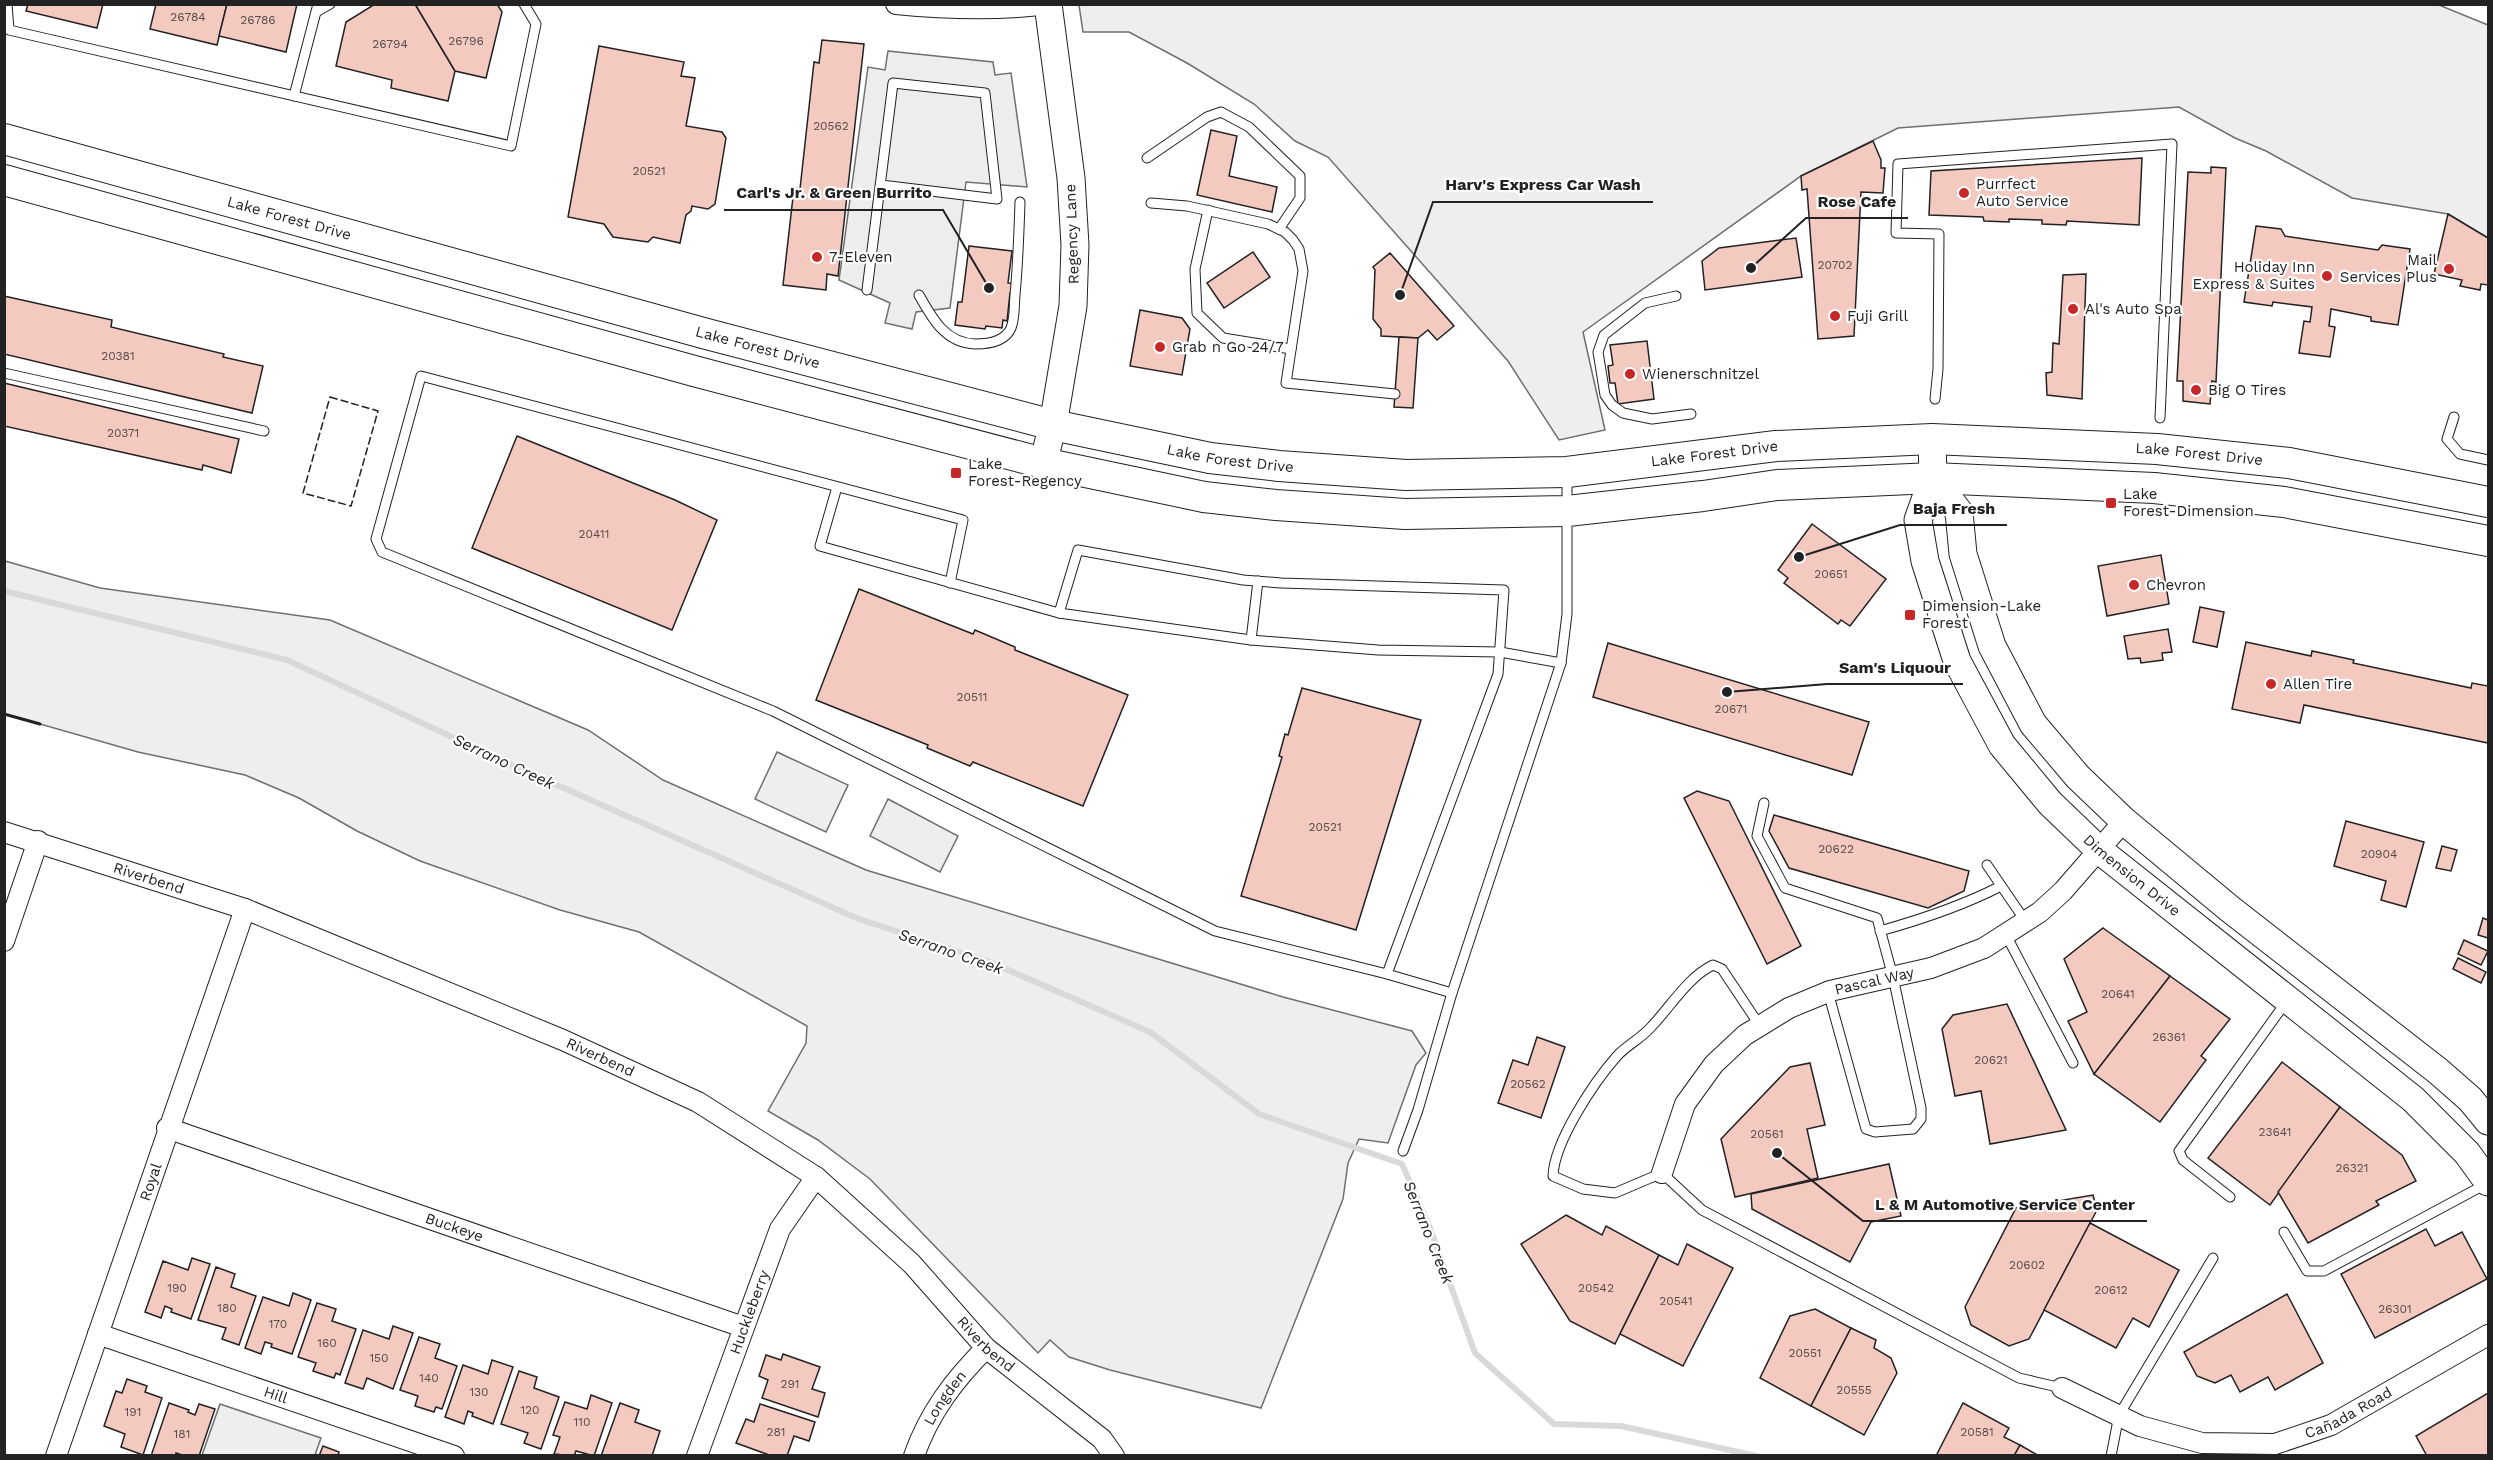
<svg xmlns="http://www.w3.org/2000/svg" width="2493" height="1460" viewBox="0 0 2493 1460" font-family="'Work Sans',sans-serif">
  <style>
    .green { fill: #eee; stroke: #6f6f6f; stroke-width: 1.5 }
    .parking { fill: #ededed; stroke: #6f6f6f; stroke-width: 1.5 }
    .lines { fill: none; stroke-linecap: round; stroke-linejoin: round }
    .stream { stroke: #d9d9d9; stroke-width: 6 }
    .building { fill: #f3c9c0; stroke: #222; stroke-width: 1.5 }
    .lane-casing { stroke: #222; stroke-width: 11 }
    .street-casing { stroke: #222; stroke-width: 22 }
    .secondary-casing { stroke: #222; stroke-width: 29 }
    .primary-casing { stroke: #222; stroke-width: 32 }
    .lane { stroke: #fff; stroke-width: 9 }
    .street { stroke: #fff; stroke-width: 20 }
    .secondary { stroke: #fff; stroke-width: 27 }
    .primary { stroke: #fff; stroke-width: 30 }
    .fence { stroke: #222; stroke-width: 1.5; stroke-dasharray: 8 3; stroke-linecap: butt }
    .wall { stroke: #222; stroke-width: 3 }
    .poi-dot { fill: #c62828; stroke: #fff; stroke-width: 2 }
    .labels { text-anchor: middle; stroke-width: 4.5; stroke-linejoin: round; paint-order: stroke }
    .number-label { font-size: 12px; fill: #564c4a }
    .poi-label { font-size: 15px; fill: #222; stroke: #fff; text-anchor: start }
    .street-label { font-size: 15px; fill: #222; stroke: #fff }
    .water-label { font-size: 16px; font-style: italic; fill: #222; stroke: #fff }
    .leader { fill: none; stroke: #222; stroke-width: 2 }
    .callout-dot { fill: #222; stroke: #fff; stroke-width: 2 }
    .callout-label { font-size: 16px; text-anchor: middle; font-weight: bold; fill: #222; stroke: #fff; stroke-width: 4.5; stroke-linejoin: round; paint-order: stroke }
  </style>
  <rect width="100%" height="100%" fill="#fff"/>
  <!-- green -->
  <g class="green">
    <polygon points="1079,5 2439,5 2488,25 2488,238 2448,214 2352,198 2266,151 2235,138 2179,107 1898,128 1801,176 1583,332 1605,430 1559,440 1508,361 1328,157 1295,141 1254,104 1187,63 1129,32 1083,32"/>
    <polygon points="5,561 100,588 330,620 588,730 663,780 866,870 1283,997 1412,1031 1426,1053 1416,1065 1388,1143 1359,1139 1348,1163 1343,1199 1261,1408 1110,1370 1069,1357 1050,1340 1038,1353 870,1179 818,1140 768,1111 806,1043 807,1026 639,932 560,910 420,861 357,831 299,798 245,775 138,752 5,714"/>
    <polygon points="777,752 848,785 826,832 755,799"/>
    <polygon points="888,799 958,836 940,872 870,836"/>
    <polygon points="220,1404 321,1438 315,1455 202,1455"/>
  </g>
  <!-- parking -->
  <polygon class="parking" points="888,51 993,62 995,75 1011,73 1027,187 966,182 950,308 916,312 912,329 885,323 890,303 839,280 868,67 885,70"/>
  <g class="lines">
    <!-- stream -->
    <polyline class="stream" points="4,591 287,660 514,766 859,919 990,962 1150,1032 1259,1114 1402,1164 1430,1228 1475,1353 1554,1424 1621,1426 1756,1456"/>
  </g>
  <!-- building -->
  <g class="building">
    <polygon points="28,4 103,4 97,28 26,11"/>
    <polygon points="156,4 227,4 217,45 150,29"/>
    <polygon points="227,4 297,4 286,52 219,36"/>
    <polygon points="375,4 415,4 455,71 448,101 391,88 392,80 336,66 346,22"/>
    <polygon points="415,4 497,4 502,12 486,78 455,71"/>
    <polygon points="822,40 864,44 838,276 827,274 826,290 783,285 794,188 800,189 814,62 819,63"/>
    <polygon points="599,46 684,62 681,76 695,78 686,126 722,132 726,138 715,204 708,209 692,206 691,211 686,215 680,243 653,237 648,242 613,237 604,224 568,217"/>
    <polygon points="1211,130 1237,136 1229,176 1277,187 1272,212 1197,195"/>
    <polygon points="1873,141 1881,160 1881,168 1885,168 1883,193 1861,192 1854,336 1818,339 1807,189 1802,190 1801,176"/>
    <polygon points="2142,158 2139,225 2067,221 2066,225 2042,224 2042,220 2009,219 2009,222 1984,221 1983,217 1929,215 1931,171"/>
    <polygon points="2211,167 2226,168 2216,382 2212,381 2210,404 2183,401 2183,381 2177,381 2188,172 2211,173"/>
    <polygon points="2448,214 2488,238 2488,285 2481,284 2480,290 2460,286 2462,280 2434,274"/>
    <polygon points="2256,226 2281,229 2285,236 2378,250 2382,245 2410,249 2398,325 2371,321 2371,317 2331,309 2329,326 2335,327 2330,357 2299,353 2304,321 2310,322 2312,307 2273,302 2272,306 2244,302"/>
    <polygon points="1796,238 1802,277 1705,290 1702,261 1719,248"/>
    <polygon points="969,246 1012,251 1008,283 1014,284 1013,293 1010,293 1007,321 1003,320 1002,328 986,326 985,329 955,325 958,302 962,302"/>
    <polygon points="1253,252 1270,277 1224,308 1207,283"/>
    <polygon points="1390,253 1454,326 1437,340 1428,330 1418,338 1381,336 1381,329 1373,319 1375,270 1373,267"/>
    <polygon points="2086,274 2082,399 2047,395 2046,373 2052,372 2053,343 2059,344 2063,275"/>
    <polygon points="4,296 112,320 111,327 224,354 223,357 263,366 252,413 4,354"/>
    <polygon points="1140,310 1182,318 1190,329 1182,375 1130,366"/>
    <polygon points="1399,337 1418,338 1413,408 1394,407"/>
    <polygon points="1647,341 1654,399 1618,404 1615,383 1610,383 1608,366 1613,365 1610,345"/>
    <polygon points="4,383 239,439 231,473 203,465 202,470 4,426"/>
    <polygon points="517,436 675,500 717,520 672,630 472,548"/>
    <polygon points="1812,524 1886,579 1850,626 1841,620 1838,624 1784,583 1788,578 1778,570"/>
    <polygon points="2161,555 2169,604 2107,616 2098,566"/>
    <polygon points="859,589 973,634 975,630 1015,647 1015,650 1128,695 1083,806 973,762 970,766 927,748 928,745 816,700"/>
    <polygon points="2200,607 2224,612 2217,647 2193,642"/>
    <polygon points="2168,629 2172,652 2162,653 2163,660 2141,663 2140,658 2128,659 2124,636"/>
    <polygon points="2246,642 2311,656 2312,651 2354,660 2353,663 2471,688 2472,683 2488,686 2488,743 2304,705 2300,723 2232,709"/>
    <polygon points="1608,643 1869,722 1852,775 1593,697"/>
    <polygon points="1302,688 1421,720 1356,930 1241,896 1282,757 1279,756 1285,734 1288,735"/>
    <polygon points="1697,791 1729,801 1801,946 1767,964 1684,798"/>
    <polygon points="1774,815 1969,871 1964,891 1928,908 1789,868 1769,831"/>
    <polygon points="2346,821 2424,842 2406,907 2381,900 2386,881 2334,866"/>
    <polygon points="2442,846 2457,850 2451,871 2436,868"/>
    <polygon points="2483,918 2488,920 2488,938 2478,935"/>
    <polygon points="2103,928 2170,976 2094,1074 2068,1021 2087,1012 2064,959"/>
    <polygon points="2464,940 2488,951 2481,965 2458,954"/>
    <polygon points="2458,958 2486,972 2481,983 2453,969"/>
    <polygon points="2170,976 2230,1019 2201,1056 2206,1060 2160,1122 2094,1074"/>
    <polygon points="2007,1004 2066,1130 1990,1144 1981,1091 1955,1096 1942,1029 1953,1015"/>
    <polygon points="1537,1037 1565,1047 1541,1118 1498,1103 1513,1060 1528,1065"/>
    <polygon points="2282,1062 2340,1107 2270,1205 2208,1158"/>
    <polygon points="1810,1063 1825,1125 1807,1129 1818,1178 1735,1197 1721,1139 1790,1067"/>
    <polygon points="2340,1107 2402,1155 2416,1181 2376,1201 2379,1205 2308,1243 2278,1192"/>
    <polygon points="1889,1164 1901,1216 1871,1222 1850,1262 1752,1209 1751,1194"/>
    <polygon points="2093,1195 2097,1210 2029,1339 2009,1346 1971,1325 1965,1307 2016,1208"/>
    <polygon points="1566,1215 1602,1235 1606,1226 1659,1255 1615,1344 1570,1321 1521,1244"/>
    <polygon points="2090,1223 2179,1270 2149,1327 2133,1318 2116,1348 2044,1310"/>
    <polygon points="2426,1229 2435,1246 2462,1232 2487,1279 2375,1338 2341,1274"/>
    <polygon points="1687,1244 1733,1268 1683,1366 1620,1334 1659,1255 1678,1265"/>
    <polygon points="192,1258 210,1264 191,1319 171,1312 172,1309 165,1306 161,1318 145,1312 163,1261 188,1270"/>
    <polygon points="216,1267 235,1274 231,1287 256,1296 239,1345 222,1339 226,1328 198,1320"/>
    <polygon points="293,1293 311,1300 292,1354 271,1347 272,1344 265,1342 261,1354 245,1348 263,1297 289,1306"/>
    <polygon points="2287,1294 2323,1363 2275,1390 2268,1377 2240,1392 2231,1375 2215,1383 2197,1376 2184,1352"/>
    <polygon points="317,1303 336,1309 332,1321 356,1329 340,1375 336,1373 334,1378 313,1371 316,1363 298,1357"/>
    <polygon points="1815,1309 1851,1328 1811,1406 1760,1378 1790,1316"/>
    <polygon points="393,1326 413,1333 393,1389 367,1378 363,1389 345,1383 363,1330 389,1339"/>
    <polygon points="1851,1328 1876,1340 1874,1348 1891,1358 1897,1373 1864,1435 1811,1406"/>
    <polygon points="419,1337 440,1344 435,1358 457,1366 442,1409 436,1407 434,1412 415,1406 418,1396 400,1390"/>
    <polygon points="783,1354 820,1367 812,1389 825,1393 818,1417 762,1398 768,1380 759,1376 766,1355 781,1360"/>
    <polygon points="492,1360 513,1367 493,1424 472,1416 473,1413 468,1411 464,1424 445,1417 463,1365 488,1374"/>
    <polygon points="519,1371 537,1377 534,1388 559,1397 541,1449 524,1443 528,1433 501,1424"/>
    <polygon points="127,1379 147,1386 145,1392 162,1398 143,1455 121,1447 125,1434 104,1426 116,1391 122,1393"/>
    <polygon points="2488,1393 2488,1456 2427,1456 2416,1436"/>
    <polygon points="591,1395 612,1403 594,1456 576,1451 574,1456 554,1454 560,1437 553,1435 565,1402 587,1409"/>
    <polygon points="169,1403 189,1410 188,1412 195,1415 199,1404 215,1409 199,1456 185,1456 176,1453 175,1456 151,1456"/>
    <polygon points="620,1403 639,1410 635,1422 660,1431 652,1456 601,1456"/>
    <polygon points="1963,1403 2009,1428 2004,1437 2020,1445 2014,1456 1936,1456"/>
    <polygon points="760,1404 815,1422 809,1441 794,1436 787,1456 772,1456 736,1443 746,1419 754,1422"/>
    <polygon points="2020,1445 2039,1456 2014,1456"/>
    <polygon points="323,1446 339,1452 338,1456 319,1456"/>
  </g>
  <g class="lines">
    <!-- lane casing -->
    <g class="lane-casing">
      <g id="lane">
        <polyline points="7,4 9,30 511,146 536,24 524,4"/>
        <polyline points="316,12 330,4"/>
        <polyline points="294,96 318,4"/>
        <polyline points="1147,158 1207,117 1221,112 1249,127 1300,176 1300,198 1279,229"/>
        <polyline points="1151,203 1187,206 1268,224 1285,232 1293,240 1299,249 1303,271 1286,383 1395,394"/>
        <polyline points="1208,210 1195,269 1197,313 1223,338 1291,349"/>
        <polyline points="867,290 893,83 985,93 997,199 881,185"/>
        <path d="M919 295C932 318 945 343 975 344 989 344 1005 342 1011 328 1015 318 1014 305 1015 295 1018 264 1019 233 1020 202"/>
        <polyline points="1676,296 1645,303 1604,335 1598,352 1605,395 1612,405 1623,413 1652,419 1691,414"/>
        <polyline points="4,373 264,431"/>
        <polyline points="1935,399 1938,369 1939,234 1896,233 1898,164 2172,144 2160,418"/>
        <polyline points="2454,417 2447,439 2460,454 2488,460"/>
        <polyline points="837,487 820,546 1059,613 1251,640 1378,650 1500,652 1561,663"/>
        <polyline points="950,583 963,520 421,376 376,539 382,552 773,711 1215,931 1387,974 1452,993"/>
        <polyline points="1059,613 1078,550 1243,580 1281,583 1504,590 1498,674 1387,974"/>
        <polyline points="1251,640 1258,581"/>
        <polyline points="1764,803 1757,836 1785,888 1877,918 1893,977 1921,1108 1921,1119 1913,1129 1875,1132 1866,1129 1828,992"/>
        <polyline points="1987,865 2026,922"/>
        <path d="M1880 931C1923 919 1962 906 2001 886"/>
        <polyline points="2006,935 2073,1063"/>
        <path d="M1760 1026 1722 969 1713 965C1688 977 1671 1006 1652 1026 1642 1038 1627 1045 1617 1056 1594 1082 1554 1142 1553 1176L1583 1189 1615 1193 1662 1173 1702 1210 2019 1378 2062 1388"/>
        <polyline points="1403,1151 1418,1110 1452,993 1561,663 1567,614 1567,477"/>
        <polyline points="2230,1197 2183,1160 2179,1151 2286,1002"/>
        <polyline points="2284,1232 2307,1271 2324,1271 2486,1184"/>
        <polyline points="2111,1456 2119,1415 2213,1258"/>
      </g>
    </g>
    <!-- street casing -->
    <g class="street-casing">
      <g id="street">
        <path d="M896 4C947 9 996 11 1047 4"/>
        <path id="s1" d="M4 832 245 909 563 1040 698 1102 816 1177 912 1264 986 1348 1102 1439 1114 1456"/>
        <polyline points="4,941 38,841"/>
        <path id="s2" d="M167 1128 743 1327"/>
        <path id="s3" d="M1662 1173 1685 1104 1714 1064 1745 1035 1789 1008 1830 991 1931 968 1984 948 2040 912 2063 891 2124 821"/>
        <path id="s4" d="M98 1334 454 1456"/>
        <path id="s5" d="M2062 1388 2140 1426 2202 1443 2275 1444 2331 1425 2488 1335"/>
        <path id="s6" d="M56 1456 245 909"/>
        <path id="s7" d="M697 1456 780 1229 816 1177"/>
        <path id="s8" d="M914 1456C929 1413 954 1380 986 1348"/>
      </g>
    </g>
    <!-- secondary casing -->
    <g class="secondary-casing">
      <g id="secondary">
        <path id="s9" d="M1932 439 1933 478 1918 520 1925 561 1957 661 2002 745 2050 803 2099 850 2413 1099 2467 1153 2488 1182"/>
        <polyline points="1043,463 1053,425 1073,306 1075,245 1071,178 1048,4"/>
        <polyline points="1933,478 1959,512 1963,554 1992,646 2033,724 2078,777 2124,821 2230,909 2438,1071 2470,1099 2488,1121"/>
      </g>
    </g>
    <!-- primary casing -->
    <g class="primary-casing">
      <g id="primary">
        <path id="s10" d="M4 139 703 333 1053 425 1210 458 1279 466 1406 475 1567 472 1776 446 1932 439 2157 449 2289 463 2488 502"/>
        <polyline points="4,180 694,371 1043,463 1204,497 1276,505 1405,514 1567,511 1703,496 1777,485 1933,478 2154,488 2284,502 2488,541"/>
      </g>
    </g>
    <!-- lane -->
    <use href="#lane" class="lane"/>
    <!-- street -->
    <use href="#street" class="street"/>
    <!-- secondary -->
    <use href="#secondary" class="secondary"/>
    <!-- primary -->
    <use href="#primary" class="primary"/>
    <!-- fence -->
    <polygon class="fence" points="330,397 378,411 351,506 303,493"/>
    <!-- wall -->
    <polyline class="wall" points="4,714 40,724"/>
  </g>
  <!-- markers -->
  <g class="poi-dot">
    <circle cx="1964" cy="193" r="6"/>
    <circle cx="817" cy="257" r="6"/>
    <circle cx="2449" cy="269" r="6"/>
    <circle cx="2327" cy="276" r="6"/>
    <circle cx="2073" cy="309" r="6"/>
    <circle cx="1835" cy="316" r="6"/>
    <circle cx="1160" cy="347" r="6"/>
    <circle cx="1630" cy="374" r="6"/>
    <circle cx="2196" cy="390" r="6"/>
    <rect x="950" y="467" width="12" height="12" rx="3"/>
    <rect x="2105" y="497" width="12" height="12" rx="3"/>
    <circle cx="2134" cy="585" r="6"/>
    <rect x="1904" y="609" width="12" height="12" rx="3"/>
    <circle cx="2271" cy="684" r="6"/>
  </g>
  <g class="labels">
    <!-- number labels -->
    <g class="number-label">
      <text x="188" y="21">26784</text>
      <text x="258" y="24">26786</text>
      <text x="466" y="45">26796</text>
      <text x="390" y="48">26794</text>
      <text x="831" y="130">20562</text>
      <text x="649" y="175">20521</text>
      <text x="1835" y="269">20702</text>
      <text x="118" y="360">20381</text>
      <text x="123" y="437">20371</text>
      <text x="594" y="538">20411</text>
      <text x="1831" y="578">20651</text>
      <text x="972" y="701">20511</text>
      <text x="1731" y="713">20671</text>
      <text x="1325" y="831">20521</text>
      <text x="1836" y="853">20622</text>
      <text x="2379" y="858">20904</text>
      <text x="2118" y="998">20641</text>
      <text x="2169" y="1041">26361</text>
      <text x="1991" y="1064">20621</text>
      <text x="1528" y="1088">20562</text>
      <text x="2275" y="1136">23641</text>
      <text x="1767" y="1138">20561</text>
      <text x="2352" y="1172">26321</text>
      <text x="2027" y="1269">20602</text>
      <text x="177" y="1292">190</text>
      <text x="1596" y="1292">20542</text>
      <text x="2111" y="1294">20612</text>
      <text x="1676" y="1305">20541</text>
      <text x="227" y="1312">180</text>
      <text x="2395" y="1313">26301</text>
      <text x="278" y="1328">170</text>
      <text x="327" y="1347">160</text>
      <text x="1805" y="1357">20551</text>
      <text x="379" y="1362">150</text>
      <text x="429" y="1382">140</text>
      <text x="790" y="1388">291</text>
      <text x="1854" y="1394">20555</text>
      <text x="479" y="1396">130</text>
      <text x="530" y="1414">120</text>
      <text x="133" y="1416">191</text>
      <text x="582" y="1426">110</text>
      <text x="776" y="1436">281</text>
      <text x="1977" y="1436">20581</text>
      <text x="182" y="1438">181</text>
    </g>
    <!-- poi labels -->
    <g class="poi-label">
      <text x="1976" y="189">Purrfect<tspan x="1976" dy="17">Auto Service</tspan></text>
      <text x="829" y="262">7-Eleven</text>
      <text x="2437" y="265" text-anchor="end">Mail<tspan x="2437" dy="17">Services Plus</tspan></text>
      <text x="2315" y="272" text-anchor="end">Holiday Inn<tspan x="2315" dy="17">Express &amp; Suites</tspan></text>
      <text x="2085" y="314">Al's Auto Spa</text>
      <text x="1847" y="321">Fuji Grill</text>
      <text x="1172" y="352">Grab n Go 24/7</text>
      <text x="1642" y="379">Wienerschnitzel</text>
      <text x="2208" y="395">Big O Tires</text>
      <text x="968" y="469">Lake<tspan x="968" dy="17">Forest-Regency</tspan></text>
      <text x="2123" y="499">Lake<tspan x="2123" dy="17">Forest-Dimension</tspan></text>
      <text x="2146" y="590">Chevron</text>
      <text x="1922" y="611">Dimension-Lake<tspan x="1922" dy="17">Forest</tspan></text>
      <text x="2283" y="689">Allen Tire</text>
    </g>
    <!-- street labels -->
    <g class="street-label">
      <text dy="5" stroke="none"><textPath href="#s10" startOffset="296">Lake Forest Drive</textPath></text>
      <text transform="translate(1072 234) rotate(-92)" y="5">Regency Lane</text>
      <text dy="5" stroke="none"><textPath href="#s10" startOffset="782">Lake Forest Drive</textPath></text>
      <text dy="5" stroke="none"><textPath href="#s10" startOffset="2240">Lake Forest Drive</textPath></text>
      <text dy="5" stroke="none"><textPath href="#s10" startOffset="1754">Lake Forest Drive</textPath></text>
      <text dy="5" stroke="none"><textPath href="#s10" startOffset="1268">Lake Forest Drive</textPath></text>
      <text dy="5" stroke="none"><textPath href="#s9" startOffset="510">Dimension Drive</textPath></text>
      <text dy="5" stroke="none"><textPath href="#s1" startOffset="152">Riverbend</textPath></text>
      <text dy="5" stroke="none"><textPath href="#s3" startOffset="306">Pascal Way</textPath></text>
      <text dy="5" stroke="none"><textPath href="#s1" startOffset="638">Riverbend</textPath></text>
      <text dy="5" stroke="none"><textPath href="#s6" startOffset="290">Royal</textPath></text>
      <text dy="5" stroke="none"><textPath href="#s2" startOffset="304">Buckeye</textPath></text>
      <text dy="5" stroke="none"><textPath href="#s7" startOffset="153">Huckleberry</textPath></text>
      <text dy="5" stroke="none"><textPath href="#s1" startOffset="1124">Riverbend</textPath></text>
      <text dy="5" stroke="none"><textPath href="#s4" startOffset="188">Hill</textPath></text>
      <text dy="5" stroke="none"><textPath href="#s8" startOffset="66">Longden</textPath></text>
      <text dy="5" stroke="none"><textPath href="#s5" startOffset="304">Cañada Road</textPath></text>
    </g>
    <!-- water labels -->
    <g class="water-label">
      <text transform="translate(504 761) rotate(25)" y="6">Serrano Creek</text>
      <text transform="translate(951 951) rotate(19)" y="6">Serrano Creek</text>
      <text transform="translate(1429 1232) rotate(68)" y="6">Serrano Creek</text>
    </g>
  </g>
  <!-- callouts -->
  <path class="leader" d="M1400 295L1433 202H1653M989 288L943 210H724M1751 268L1806 218H1908M1799 557L1900 525H2007M1727 692L1827 684H1963M1777 1153L1863 1221H2147"/>
  <g class="callout-dot">
    <circle cx="1400" cy="295" r="6"/>
    <circle cx="989" cy="288" r="6"/>
    <circle cx="1751" cy="268" r="6"/>
    <circle cx="1799" cy="557" r="6"/>
    <circle cx="1727" cy="692" r="6"/>
    <circle cx="1777" cy="1153" r="6"/>
  </g>
  <g class="callout-label">
    <text x="1543" y="190">Harv's Express Car Wash</text>
    <text x="834" y="198">Carl's Jr. &amp; Green Burrito</text>
    <text x="1857" y="207">Rose Cafe</text>
    <text x="1954" y="514">Baja Fresh</text>
    <text x="1895" y="673">Sam's Liquour</text>
    <text x="2005" y="1210">L &amp; M Automotive Service Center</text>
  </g>
  <!-- border -->
  <rect width="2493" height="1460" fill="none" stroke="#222222" stroke-width="12"/>
</svg>
